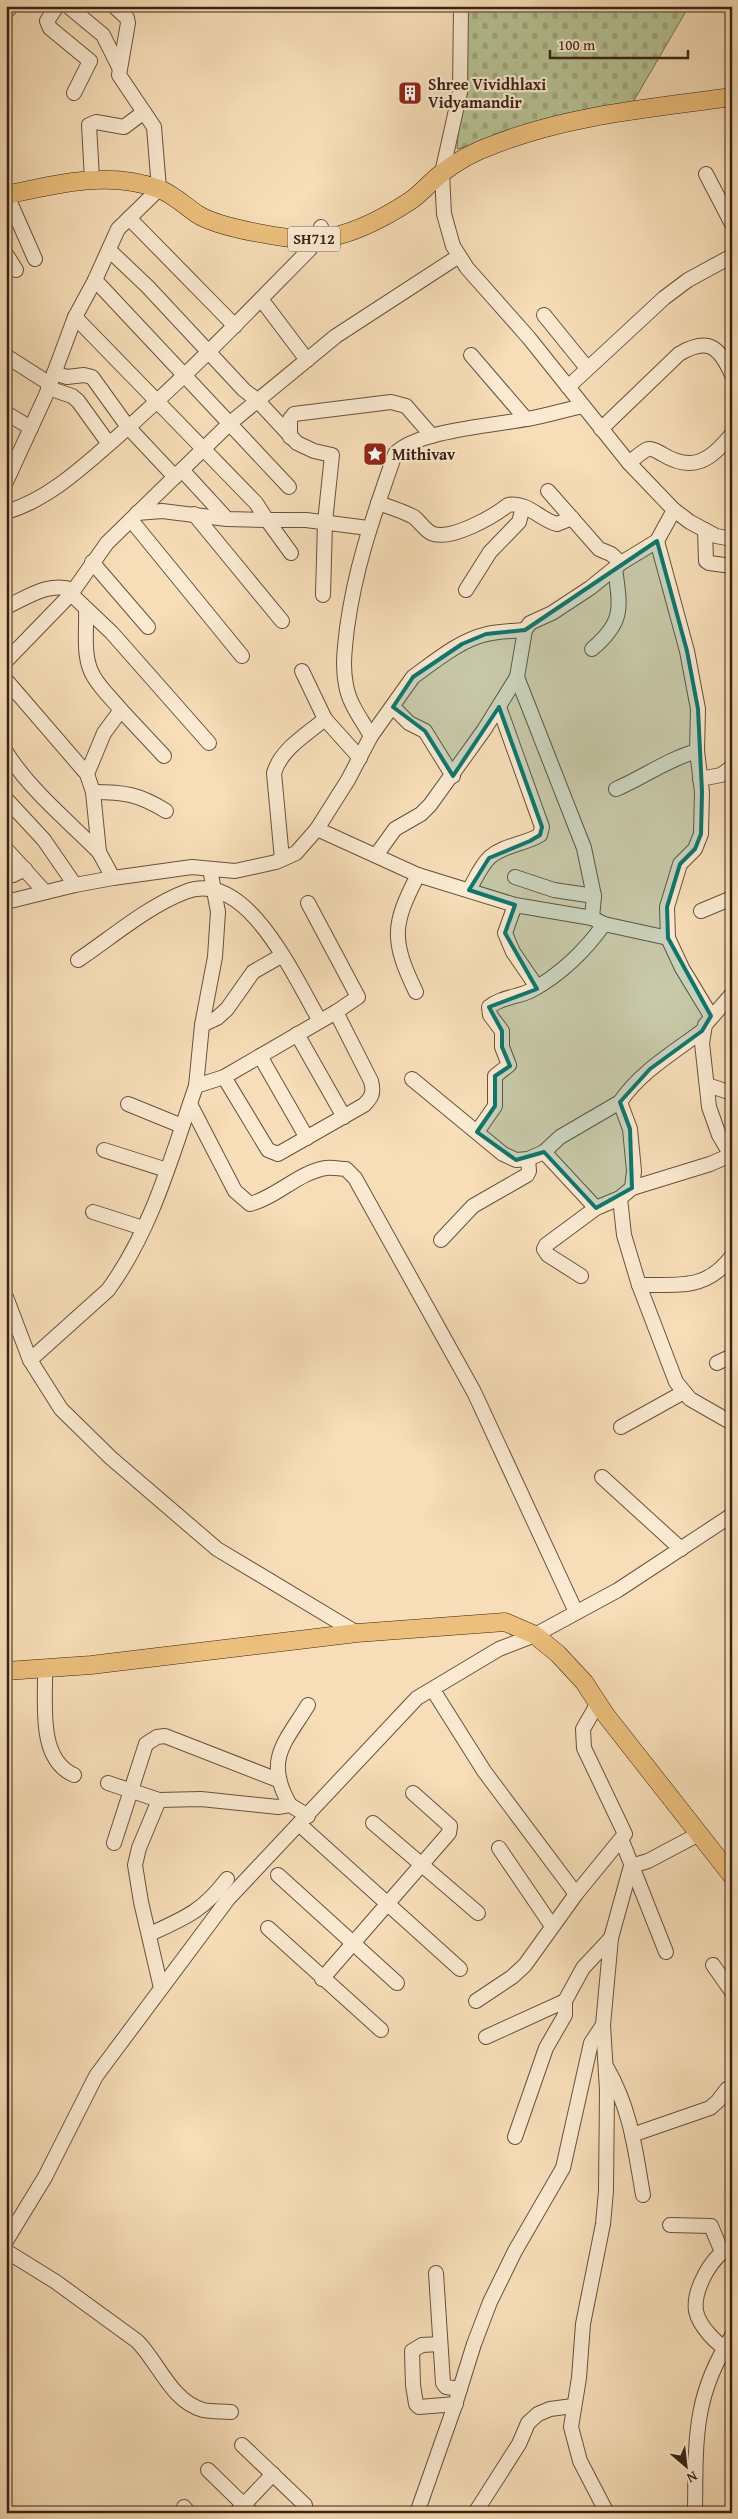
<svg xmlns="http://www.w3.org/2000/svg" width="738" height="2519" viewBox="0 0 738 2519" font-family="'Gentium Book Plus',serif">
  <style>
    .cemetery { fill: url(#cemetery-stones); stroke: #787254 }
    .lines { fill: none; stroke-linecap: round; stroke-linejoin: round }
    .minor-casing { stroke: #69513d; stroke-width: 16 }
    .major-casing { stroke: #3a2214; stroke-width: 19 }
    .minor { stroke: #faead1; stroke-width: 14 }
    .major { stroke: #ecbf7c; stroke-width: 18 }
    .marked { fill: #0f766e; fill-opacity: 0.2; stroke: #0f766e; stroke-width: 4; stroke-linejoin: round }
    .labels { text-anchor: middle; stroke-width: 4.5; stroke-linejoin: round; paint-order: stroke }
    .shield { fill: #faead1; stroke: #745e4d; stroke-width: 1 }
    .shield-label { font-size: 15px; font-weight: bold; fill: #3a2214 }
    .poi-label { font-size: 16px; font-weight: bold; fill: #3a2214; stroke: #faead1; text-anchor: start }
  </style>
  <defs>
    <pattern id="cemetery-stones" width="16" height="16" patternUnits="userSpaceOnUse" patternTransform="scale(1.25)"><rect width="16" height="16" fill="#b6c294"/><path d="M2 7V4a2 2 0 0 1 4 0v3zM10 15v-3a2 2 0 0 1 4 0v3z" fill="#9da67f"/></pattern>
  </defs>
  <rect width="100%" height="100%" fill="#f7deb8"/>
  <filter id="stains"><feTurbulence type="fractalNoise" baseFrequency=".004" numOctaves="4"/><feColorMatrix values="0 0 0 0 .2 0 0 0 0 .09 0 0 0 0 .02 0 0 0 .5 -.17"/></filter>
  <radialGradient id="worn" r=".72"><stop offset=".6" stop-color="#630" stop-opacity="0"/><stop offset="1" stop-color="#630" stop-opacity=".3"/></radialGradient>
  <!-- cemetery -->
  <polygon class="cemetery" points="468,6 689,6 632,104 457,149"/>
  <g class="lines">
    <!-- minor casing -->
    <g class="minor-casing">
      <g id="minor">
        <polyline points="57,6 47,21 50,28 90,61 74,93"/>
        <polyline points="68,6 103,35 119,67"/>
        <polyline points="461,6 460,92 442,173 444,214 453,246 467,268 529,338 629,463 674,510 690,522 716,536 732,539"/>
        <polyline points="9,9 11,6"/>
        <polyline points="706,174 732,224"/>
        <polyline points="92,179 89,125 96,122 124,127 144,112"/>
        <polyline points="6,193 35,259"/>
        <polyline points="129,218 235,326"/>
        <polyline points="109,250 148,287 244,390 257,400 297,443 314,451 332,455 325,522 323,595"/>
        <polyline points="6,254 16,270"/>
        <polyline points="95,280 289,487"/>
        <polyline points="261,299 307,360"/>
        <polyline points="544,315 587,368"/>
        <polyline points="75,317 256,503 267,520 227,519 162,511 137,513"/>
        <polyline points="471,355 526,419"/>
        <polyline points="6,356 50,384"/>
        <polyline points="54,373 67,377 84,375 92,377 128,427 175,477"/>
        <polyline points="568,387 664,298 688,280 732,256"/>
        <polyline points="48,388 72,396 78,401 109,444"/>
        <polyline points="6,413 31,428"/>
        <path d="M601 429 679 354C708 337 719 346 732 375"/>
        <polyline points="290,437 290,419 294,414 391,402 406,406 432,436"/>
        <path d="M629 463C634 459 641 452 648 449 653 448 658 452 662 454 693 473 711 460 732 434"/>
        <polyline points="182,470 227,519"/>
        <polyline points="6,482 46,395 75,317 95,280 118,229 159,189 154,127 119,75 128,23 127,18 114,6"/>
        <polyline points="548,491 599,549 611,554 621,563"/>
        <path d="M378 503C390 507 403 511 414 517 420 522 424 529 431 533 450 542 494 516 508 505 527 501 540 520 557 524L572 518"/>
        <polyline points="674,510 657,541 687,651 698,709 697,751 702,792 701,834 695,849 680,864 667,907 668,938 682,968 711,1016"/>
        <path d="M6 512C48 500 84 466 116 438 184 379 246 314 309 250L317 239 321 227"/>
        <polyline points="194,514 282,621"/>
        <polyline points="131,520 242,656"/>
        <polyline points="705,530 706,561 709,563 732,566"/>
        <polyline points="291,553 267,520 306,520 368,528"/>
        <polyline points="92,562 148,627"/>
        <polyline points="466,590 490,552 519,522 523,507"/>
        <polyline points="71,594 112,633 209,743"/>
        <path d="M6 607C28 597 50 581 73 590"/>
        <path d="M86 609C87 631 82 658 94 677 101 689 112 699 121 710L104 733 87 774 93 792 99 852 113 878"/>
        <path d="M592 649C625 621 620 607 615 568"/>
        <polyline points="6,661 71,594 107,543 229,424 336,336 459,256"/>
        <polyline points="302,671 325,719 360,758"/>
        <polyline points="517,677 584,848 594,896 592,918"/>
        <polyline points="6,680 87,774"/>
        <polyline points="393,707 409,723 425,731 453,776"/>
        <polyline points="121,710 164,756"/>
        <path d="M371 736 413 677C435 661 460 640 487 634 499 631 513 631 525 630"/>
        <path d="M6 752C30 790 68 821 99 852"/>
        <polyline points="700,779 721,775 732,767"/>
        <path d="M616 789C644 777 668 759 697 751"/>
        <path d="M93 792C124 792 139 794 166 811"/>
        <polyline points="6,799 44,840 75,885"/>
        <path d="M317 829 348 780 371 736C362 720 349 704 346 685 342 666 345 647 347 628 356 563 374 515 395 454 415 431 496 425 527 419 546 416 564 410 583 406"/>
        <polyline points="6,849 45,892"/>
        <polyline points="377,854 395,829 421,814 430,805 484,730 517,677 525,630 530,623 552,613 590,588 621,563 657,541"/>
        <path d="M282 859 274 773C281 749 306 735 325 719"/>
        <polyline points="6,872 13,875 25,869"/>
        <polyline points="515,877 554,890 594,896"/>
        <path d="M469 890C475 880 481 865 490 857 504 845 525 844 540 835L542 827 499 707"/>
        <polyline points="6,902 75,885 113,878 192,867 235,871 276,862 296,853 317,829 418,875 515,905 592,918 604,924 668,938"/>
        <polyline points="515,905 505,933 513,952 537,987"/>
        <polyline points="701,911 732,898"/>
        <path d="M78 960C111 938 148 906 185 892 247 867 295 979 320 1021"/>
        <path d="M416 992C391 940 392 925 418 875"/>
        <polyline points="732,994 705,1025 702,1043 709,1107 719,1135 732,1157"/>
        <polyline points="202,1025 217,1018 227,1009 253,972 281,956"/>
        <path d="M702 1031C673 1053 640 1072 620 1102L630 1129 634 1171 632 1188 620 1198 624 1235 639 1285 676 1382 690 1399 732 1423"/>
        <polyline points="297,1034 344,1117"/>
        <polyline points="260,1056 307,1138"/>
        <path d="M224 1077 268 1150 278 1154 364 1105C372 1097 374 1093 371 1081L336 1012"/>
        <polyline points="412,1079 503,1154 516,1160 528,1159 544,1152 560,1137 620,1102"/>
        <polyline points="707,1085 732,1093"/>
        <polyline points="196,1086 202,1025 215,957 218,912 210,869"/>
        <polyline points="128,1104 182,1126"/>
        <path d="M190 1104 235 1191 250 1204C277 1197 299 1172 326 1168 333 1167 340 1169 346 1169L355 1178 474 1392 576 1612"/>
        <path d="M477 1132 495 1106V1076L509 1065 502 1047V1031L490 1015 489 1007C501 997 519 997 532 990 560 975 586 950 604 924"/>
        <polyline points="104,1150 167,1170"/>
        <polyline points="544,1152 596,1208"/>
        <polyline points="632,1188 710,1164 731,1155"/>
        <polyline points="93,1212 143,1228"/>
        <polyline points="441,1240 473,1206 527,1175 529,1171 528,1159"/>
        <polyline points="581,1276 548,1255 544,1249 546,1245 596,1208 620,1198"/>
        <path d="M639 1285C679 1284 706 1291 732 1256"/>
        <polyline points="6,1297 30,1360 61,1409 111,1458 217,1549 357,1633"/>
        <path d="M30 1360 108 1290C152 1230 172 1155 196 1086L224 1077 336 1012 358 997 308 903"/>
        <polyline points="717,1363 732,1356"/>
        <polyline points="621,1427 684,1392"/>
        <polyline points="602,1477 681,1549"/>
        <path d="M45 1668C46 1702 37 1759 74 1775"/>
        <polyline points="433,1690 484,1771 576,1894"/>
        <polyline points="108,1783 159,1800 139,1848 135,1865 141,1902 161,1988"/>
        <polyline points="159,1800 201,1799 278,1807 290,1805 308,1816"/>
        <path d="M290 1805C264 1760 284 1744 308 1705"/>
        <polyline points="373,1823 478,1913"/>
        <polyline points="299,1824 460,1969"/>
        <polyline points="622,1841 666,1952"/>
        <polyline points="114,1843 146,1744 157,1737 165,1736 278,1780"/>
        <polyline points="499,1848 552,1926"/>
        <polyline points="278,1875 397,1983"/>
        <polyline points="268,1928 381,2030"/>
        <path d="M150 1934C185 1918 203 1911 227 1879"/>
        <polyline points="713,1965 732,1992"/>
        <polyline points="322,1979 449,1833 450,1826 413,1793"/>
        <polyline points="476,2001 512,1977 525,1965 576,1894 625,1834 584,1748 583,1729 598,1703"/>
        <polyline points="486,2037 565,2001 583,1968 611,1938"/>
        <path d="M607 2068C631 2110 635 2149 643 2195"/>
        <polyline points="632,2135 710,2108 718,2101 727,2089"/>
        <polyline points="515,2137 546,2048 565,2015 565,2001"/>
        <polyline points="670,2225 711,2226 722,2252"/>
        <polyline points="6,2241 45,2177 96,2076 228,1899 417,1698 499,1649 535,1635 618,1590 732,1515"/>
        <path d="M6 2251 56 2282 137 2341C159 2363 171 2401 203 2410 212 2412 222 2411 231 2412"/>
        <polyline points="436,2273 443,2383 446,2387 460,2389"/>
        <polyline points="440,2344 422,2345 412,2351 413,2385 416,2404 419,2407 456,2404"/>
        <path d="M730 2351C717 2345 699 2326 696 2311 693 2290 712 2254 732 2247"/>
        <polyline points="242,2445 305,2505 305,2513"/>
        <polyline points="208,2470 252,2513"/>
        <polyline points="184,2507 189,2513"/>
        <polyline points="236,2513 273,2474"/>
        <polyline points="417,2513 454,2408 474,2344 490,2302 515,2251 563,2168 591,2043 603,2025"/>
        <polyline points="475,2513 519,2444 528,2423 538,2414 550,2409 573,2406"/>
        <polyline points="607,2513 580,2461 571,2427 579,2378 583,2324 603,2224 606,2191 607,2090 603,2025 611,1938 631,1866 648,1861 699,1834"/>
        <path d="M695 2513C696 2443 692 2397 732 2336"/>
      </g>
    </g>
    <!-- major casing -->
    <g class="major-casing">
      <g id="major">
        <path d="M6 195C55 184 110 170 159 189 173 194 185 206 197 214 218 228 292 241 318 239 351 236 384 218 410 201 422 193 431 181 442 173 457 161 476 151 493 145 568 115 652 108 732 97"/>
        <polyline points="6,1671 91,1665 357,1633 505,1622 535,1635 558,1654 584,1682 605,1714 732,1876"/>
      </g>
    </g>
    <!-- minor -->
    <use href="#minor" class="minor"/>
    <!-- major -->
    <use href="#major" class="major"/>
  </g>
  <!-- marked area -->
  <path class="marked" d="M657 541 687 651 698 709 702 792 701 834 695 849 680 864 667 907 668 938 711 1016 702 1031 650 1069 620 1102 630 1129 632 1188 596 1208 544 1152 516 1160 477 1132 495 1106V1076L510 1066 502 1047V1031L489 1007 537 989 505 933 515 905 469 890 489 858 530 841 540 835 542 827 499 707 453 776 425 731 393 707 413 677 462 644 486 634 525 630Z"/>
  <!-- icons -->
  <defs>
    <g id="building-square" transform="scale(1.25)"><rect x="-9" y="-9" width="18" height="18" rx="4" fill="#8f2418" stroke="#faead1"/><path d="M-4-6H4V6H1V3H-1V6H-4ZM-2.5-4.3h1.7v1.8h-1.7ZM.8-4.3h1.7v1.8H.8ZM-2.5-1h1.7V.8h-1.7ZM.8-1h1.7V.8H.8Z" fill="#fff"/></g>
    <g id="sight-square" transform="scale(1.25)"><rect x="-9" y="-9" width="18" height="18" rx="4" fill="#8f2418" stroke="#faead1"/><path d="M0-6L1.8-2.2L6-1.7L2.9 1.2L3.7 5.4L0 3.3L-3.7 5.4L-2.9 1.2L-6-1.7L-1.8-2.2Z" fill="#fff"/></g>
  </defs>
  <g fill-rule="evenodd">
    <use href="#building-square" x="410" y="93"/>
    <use href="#sight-square" x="375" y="454"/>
  </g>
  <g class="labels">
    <!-- shield labels -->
    <rect class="shield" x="288" y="226.5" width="52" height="25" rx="4"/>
    <g class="shield-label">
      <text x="314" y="244">SH712</text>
    </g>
    <!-- poi labels -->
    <g class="poi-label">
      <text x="428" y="90">Shree Vividhlaxi<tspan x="428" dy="18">Vidyamandir</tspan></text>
      <text x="392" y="460">Mithivav</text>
    </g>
  </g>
  <!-- margin -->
  <rect width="738" height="2519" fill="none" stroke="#f7deb8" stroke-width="25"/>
  <rect x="8" y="8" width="723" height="2504" fill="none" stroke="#3a2214" stroke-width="2.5"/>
  <rect x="12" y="12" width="713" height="2494" fill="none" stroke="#3a2214"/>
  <!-- north arrow -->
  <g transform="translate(686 2466) rotate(152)" stroke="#faead1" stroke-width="4" paint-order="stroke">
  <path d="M0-4L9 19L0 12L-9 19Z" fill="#3a2214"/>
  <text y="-8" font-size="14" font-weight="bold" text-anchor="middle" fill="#3a2214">N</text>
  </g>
  <!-- scale -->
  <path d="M550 50v8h138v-8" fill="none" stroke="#3a2214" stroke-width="2.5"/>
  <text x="558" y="50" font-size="15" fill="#3a2214" stroke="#faead1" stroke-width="4" paint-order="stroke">100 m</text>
  <rect width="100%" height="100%" filter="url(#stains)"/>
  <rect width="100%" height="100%" fill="url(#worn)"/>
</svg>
